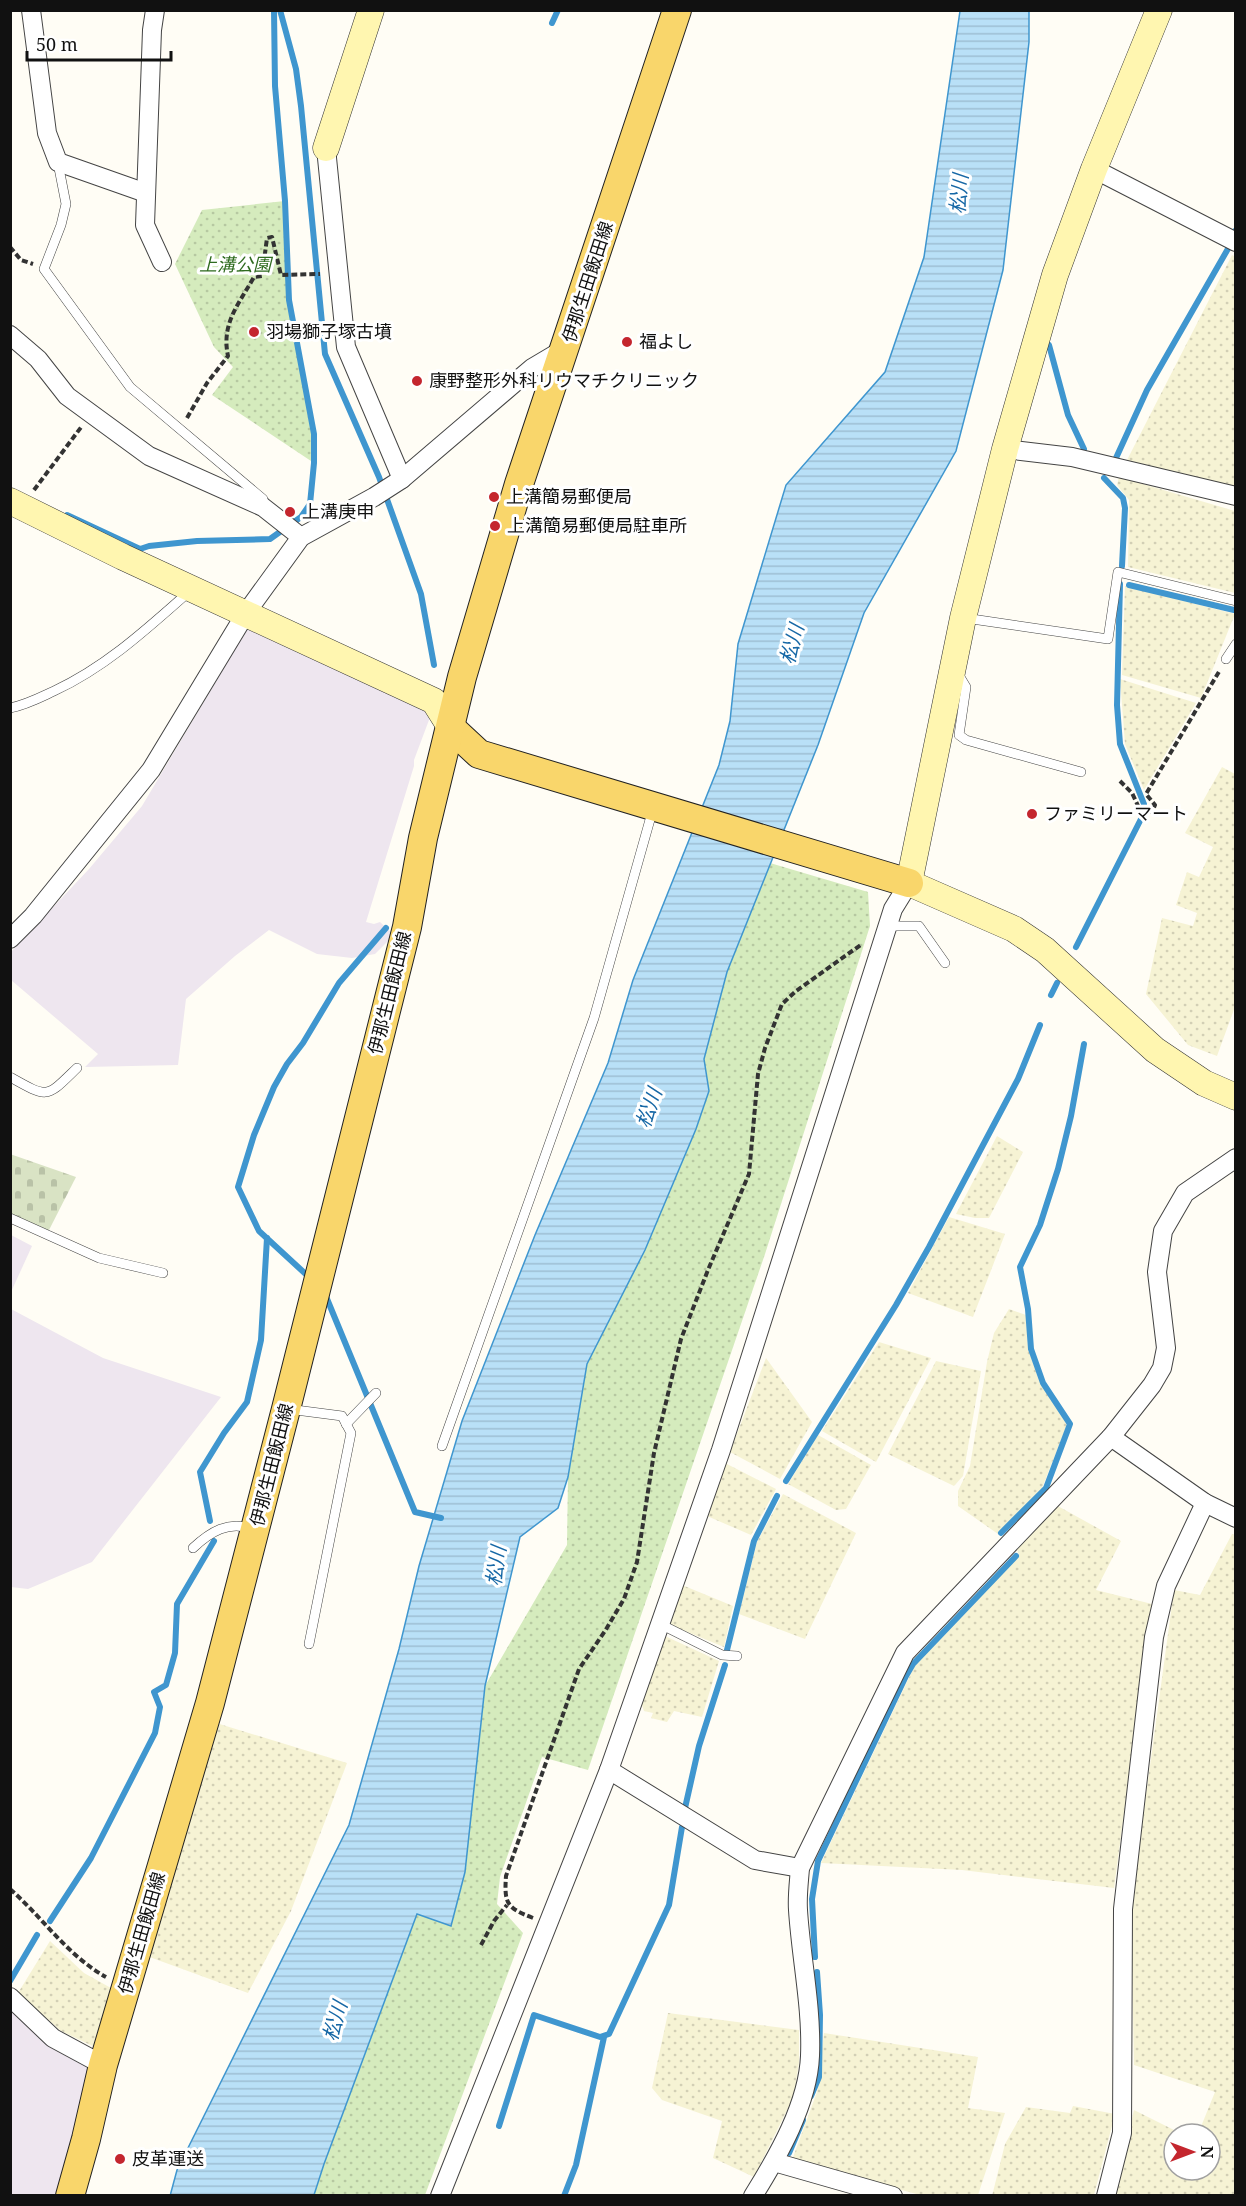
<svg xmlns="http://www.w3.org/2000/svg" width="1246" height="2206" viewBox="0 0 1246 2206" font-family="'Noto Serif','Noto Sans JP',serif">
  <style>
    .industrial { fill: #eee6ef }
    .farmland { fill: url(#farmland-dots) }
    .green { fill: url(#green-dots) }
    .cemetery { fill: url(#cemetery-stones) }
    .water { fill: url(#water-rules); stroke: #3f96cf; stroke-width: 1.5 }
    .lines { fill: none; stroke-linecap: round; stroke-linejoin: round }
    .stream { stroke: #3f96cf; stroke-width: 6 }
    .lane-casing { stroke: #444; stroke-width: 10 }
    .street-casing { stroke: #444; stroke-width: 20 }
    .secondary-casing { stroke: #333; stroke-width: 27 }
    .primary-casing { stroke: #222; stroke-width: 30 }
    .path { stroke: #333; stroke-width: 4; stroke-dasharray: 6 3; stroke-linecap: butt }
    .lane { stroke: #fff; stroke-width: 9 }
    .street { stroke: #fff; stroke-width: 18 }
    .secondary { stroke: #fff6b0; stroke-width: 26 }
    .primary { stroke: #f9d66b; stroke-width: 28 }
    .poi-dot { fill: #c4262e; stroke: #fff; stroke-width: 2 }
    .labels { text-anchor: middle; stroke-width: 6; stroke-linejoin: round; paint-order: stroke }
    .park-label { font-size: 18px; font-style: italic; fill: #2f6b1f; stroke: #fff }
    .street-label { font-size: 18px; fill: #111; stroke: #fff }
    .poi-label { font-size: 18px; fill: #111; stroke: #fff; text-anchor: start }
    .water-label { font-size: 20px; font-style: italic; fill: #1768a6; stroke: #fff }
  </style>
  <defs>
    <pattern id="farmland-dots" width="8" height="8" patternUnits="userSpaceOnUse" patternTransform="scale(1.5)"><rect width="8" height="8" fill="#f6f3d4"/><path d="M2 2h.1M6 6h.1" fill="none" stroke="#d2cfb5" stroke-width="1.8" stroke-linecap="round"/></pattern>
    <pattern id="green-dots" width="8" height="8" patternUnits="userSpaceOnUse" patternTransform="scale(1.5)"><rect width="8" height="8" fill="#d5ebbd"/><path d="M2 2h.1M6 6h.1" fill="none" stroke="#b6c8a1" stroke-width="1.8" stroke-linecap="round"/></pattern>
    <pattern id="cemetery-stones" width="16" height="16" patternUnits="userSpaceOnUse" patternTransform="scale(1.5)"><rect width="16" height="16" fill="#d9e3c4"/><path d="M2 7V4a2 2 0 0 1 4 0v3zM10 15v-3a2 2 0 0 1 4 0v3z" fill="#b9c2a7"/></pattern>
    <pattern id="water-rules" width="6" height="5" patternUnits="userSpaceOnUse" patternTransform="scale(1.5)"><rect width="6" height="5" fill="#b9e0f7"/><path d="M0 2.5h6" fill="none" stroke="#9ebfd3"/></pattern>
  </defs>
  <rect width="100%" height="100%" fill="#fffdf5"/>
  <!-- industrial -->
  <g class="industrial">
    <polygon points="249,626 427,703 429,720 414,760 414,766 366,922 374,924 380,922 394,935 375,954 352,958 317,954 269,930 235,956 186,999 178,1065 85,1067 98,1054 11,980 10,953 89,869 142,806"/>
    <polygon points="11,1235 32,1246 11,1292"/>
    <polygon points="11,1309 103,1358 221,1397 92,1562 28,1589 11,1587"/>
    <polygon points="10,2009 92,2066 61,2195 11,2195"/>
  </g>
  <!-- farmland -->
  <g class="farmland">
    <polygon points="1232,255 1236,257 1235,490 1126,462"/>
    <polygon points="1119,477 1235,511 1235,593 1128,567 1129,500 1117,485"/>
    <polygon points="1125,586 1235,614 1201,698 1122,675"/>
    <polygon points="1120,679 1196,703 1144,790 1125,744"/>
    <polygon points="1222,767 1235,774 1236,1004 1217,1056 1188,1045 1146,994 1162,918 1193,926 1197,913 1176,905 1187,872 1199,877 1213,847 1185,833"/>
    <polygon points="997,1136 1023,1152 989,1218 975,1218 956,1214"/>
    <polygon points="949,1217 1005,1234 973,1317 908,1293"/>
    <polygon points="1009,1309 1026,1315 1028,1348 1039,1381 1067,1425 1042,1488 998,1534 958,1506 958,1491 970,1466 987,1362 994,1333"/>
    <polygon points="879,1342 931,1358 876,1462 822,1431"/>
    <polygon points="766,1358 812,1422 780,1479 730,1452"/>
    <polygon points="936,1361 981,1371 963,1476 954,1486 888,1454"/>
    <polygon points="818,1435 871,1465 846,1509 836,1510 788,1484"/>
    <polygon points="725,1463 776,1489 751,1535 707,1516"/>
    <polygon points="783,1494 856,1533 805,1639 739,1614 757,1542"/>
    <polygon points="1056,1505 1121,1541 1096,1590 1152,1604 1114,1888 962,1870 821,1863 915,1665 1019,1555 1016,1547"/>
    <polygon points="1232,1534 1236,1535 1235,2195 1113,2196 1134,2110 1182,2134 1174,2134 1174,2170 1210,2170 1210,2134 1198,2134 1215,2092 1134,2065 1131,1905 1174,1590 1200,1595"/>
    <polygon points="682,1585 733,1606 724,1647 668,1624"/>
    <polygon points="665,1636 719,1661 702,1717 674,1711 667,1722 651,1718 653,1713 644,1711 641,1702"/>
    <polygon points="213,1722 347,1763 291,1911 248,1993 144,1955"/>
    <polygon points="50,1941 84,1973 111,1988 97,2048 61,2031 18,1993"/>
    <polygon points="668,2013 799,2030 799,2062 794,2096 754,2177 713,2158 722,2121 662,2100 652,2088"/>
    <polygon points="824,2033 978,2057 968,2108 1005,2113 978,2195 920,2195 792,2160 817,2092"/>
    <polygon points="1073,2106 1115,2114 1094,2195 992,2196 1005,2144 1026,2107 1070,2113"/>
  </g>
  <!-- green -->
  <g class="green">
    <polygon points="285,201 289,300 314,434 314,463 212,395 233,367 214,347 175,264 202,210"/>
    <polygon points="770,863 868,892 870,926 765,1254 588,1770 542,1757 500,1877 497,1904 523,1933 425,2195 314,2196 324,2164 417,1914 451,1925 465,1872 485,1686 567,1545 568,1477 587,1364 645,1250 709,1091 704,1059 727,972"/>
  </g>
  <!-- cemetery -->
  <polygon class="cemetery" points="10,1154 76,1177 48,1232 11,1214"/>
  <!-- water -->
  <polygon class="water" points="960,11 1029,11 1029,42 1003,270 956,451 864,613 818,745 727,972 704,1059 709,1091 696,1129 645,1250 587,1364 568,1477 558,1508 520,1537 485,1686 465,1872 451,1926 417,1914 324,2164 314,2195 170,2196 177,2170 349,1825 399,1649 419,1566 462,1421 535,1235 608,1063 633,980 719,765 730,721 738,644 786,485 885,372 924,257"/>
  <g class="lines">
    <!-- stream -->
    <g class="stream">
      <polyline points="280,10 296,69 301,106 325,354 379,477 421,594 434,665"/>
      <polyline points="552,23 558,10"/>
      <polyline points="1235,231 1236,230"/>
      <polyline points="1049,345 1068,415 1084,449"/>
      <polyline points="1116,458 1147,390 1229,247"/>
      <polyline points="1104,478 1123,498 1125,508 1122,566"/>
      <polyline points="67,515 140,549 149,546 197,541 270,539 301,517 310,504 314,463 314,434 289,300 285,201 275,86 274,10"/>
      <polyline points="1120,584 1117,705 1120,744 1144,804 1144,811"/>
      <polyline points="1129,585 1234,610"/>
      <polyline points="1076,947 1142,817"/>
      <polyline points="1051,995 1057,983"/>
      <polyline points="310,1278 259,1231 238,1187 254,1135 274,1087 287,1064 303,1043 339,983 386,928"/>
      <polyline points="325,1294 415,1512 441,1518"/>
      <polyline points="786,1481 896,1305 929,1247 1018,1079 1040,1025"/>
      <polyline points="210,1521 200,1472 224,1433 247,1402 261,1340 267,1238"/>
      <polyline points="1001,1533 1046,1488 1070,1424 1043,1383 1031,1349 1028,1309 1020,1267 1040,1225 1058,1169 1071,1116 1084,1044"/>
      <polyline points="727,1650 754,1541 777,1496"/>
      <polyline points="685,1808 699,1746 725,1665"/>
      <polyline points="50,1921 91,1858 155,1733 160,1707 154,1692 166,1685 175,1653 177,1604 214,1541"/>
      <polyline points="815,1957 812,1899 818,1861 906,1676 913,1664 1016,1556"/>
      <polyline points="10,1981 37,1935"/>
      <polyline points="811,2096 819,2077 820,2015 817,1972"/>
      <polyline points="499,2126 534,2015 600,2037 609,2034 669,1905 682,1827"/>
      <polyline points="789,2153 803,2120"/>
      <polyline points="564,2196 576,2165 604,2037"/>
    </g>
    <!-- lane casing -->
    <g class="lane-casing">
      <g id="lane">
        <polyline points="58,163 66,204 61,225 44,269 130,387 263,499 263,504"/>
        <polyline points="965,618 1108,639 1118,572 1236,601"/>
        <polyline points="1226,659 1236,644"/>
        <polyline points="957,672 966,687 959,735 966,740 1081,772"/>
        <path d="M10 708C26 705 39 698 54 691 106 667 148 628 191 590"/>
        <polyline points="888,926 919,926 945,963"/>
        <path d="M10 1077C49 1099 46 1098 77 1068"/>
        <polyline points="10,1218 99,1258 163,1273"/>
        <polyline points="288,1409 342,1416 351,1433 309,1644"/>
        <polyline points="346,1424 376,1393"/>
        <polyline points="442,1446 594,1018 653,809"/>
        <path d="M193 1548C210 1532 229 1520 252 1529"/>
        <polyline points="660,1624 722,1655 737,1656"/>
      </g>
    </g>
    <!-- street casing -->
    <g class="street-casing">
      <g id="street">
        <polyline points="31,10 47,133 58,162 146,193"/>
        <polyline points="155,10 152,30 145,225 162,262"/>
        <polyline points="326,148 346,347 402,479"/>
        <polyline points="1094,169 1236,242"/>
        <polyline points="10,335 38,359 67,396 149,456 263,507 301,537"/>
        <polyline points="1005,449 1072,457 1236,496"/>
        <polyline points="10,939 33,916 151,770 246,613 301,537 374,497 402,479 532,368 564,349"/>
        <polyline points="1111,1437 1205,1503 1236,1518"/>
        <polyline points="609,1770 755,1860 800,1868"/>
        <polyline points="10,1997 53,2038 103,2065"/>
        <polyline points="774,2162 893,2196"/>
        <polyline points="440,2196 609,1770 721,1450 893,909 909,883"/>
        <path d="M753 2196C778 2156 808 2104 810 2056 812 2007 801 1958 798 1910 797 1896 799 1882 800 1868L905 1653 1111 1437 1152 1385 1162 1368 1166 1348 1157 1272 1163 1231 1185 1193 1236 1158"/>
        <polyline points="1106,2196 1122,2133 1123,1909 1154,1637 1166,1586 1205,1503"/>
      </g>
    </g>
    <!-- secondary casing -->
    <g class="secondary-casing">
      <g id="secondary">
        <polyline points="1159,10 1094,169 1055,275 1005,449 963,618 909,883 1014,929 1045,950 1155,1050 1204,1083 1236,1097"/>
        <polyline points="326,148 371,10"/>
        <polyline points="10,501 123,557 434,701 451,728"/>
      </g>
    </g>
    <!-- primary casing -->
    <g class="primary-casing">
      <g id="primary">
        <polyline points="451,728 479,754 909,883"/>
        <polyline points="70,2196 86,2139 103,2065 210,1703 286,1409 407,927 423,838 462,677 519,484 677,10"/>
      </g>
    </g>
    <!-- path -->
    <g class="path">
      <polyline points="10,247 21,260 33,264"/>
      <path d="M187 418 207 383 228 356C221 323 239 304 254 277L262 276 267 238 272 237 281 275 320 274"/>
      <polyline points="34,490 82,426"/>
      <polyline points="1120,781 1132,793 1141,812 1152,812 1155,805 1146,794 1220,670"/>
      <path d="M10 1889C43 1918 68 1956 106 1977"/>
      <path d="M533 1918C507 1908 504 1904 506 1876L579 1669 605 1631 624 1599 637 1562 654 1453 681 1339 708 1270 749 1174 758 1074 765 1048 782 1004 796 991 862 944"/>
      <polyline points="481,1945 494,1921 507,1905"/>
    </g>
    <!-- lane -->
    <use href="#lane" class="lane"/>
    <!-- street -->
    <use href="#street" class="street"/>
    <!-- secondary -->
    <use href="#secondary" class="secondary"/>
    <!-- primary -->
    <use href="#primary" class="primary"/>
  </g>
  <!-- markers -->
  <g class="poi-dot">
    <circle cx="254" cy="332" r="6"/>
    <circle cx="627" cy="342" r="6"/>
    <circle cx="417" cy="381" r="6"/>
    <circle cx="494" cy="497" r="6"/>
    <circle cx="290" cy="512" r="6"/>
    <circle cx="495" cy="526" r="6"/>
    <circle cx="1032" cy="814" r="6"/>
    <circle cx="120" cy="2159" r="6"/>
  </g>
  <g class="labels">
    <!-- park labels -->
    <g class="park-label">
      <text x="235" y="271">上溝公園</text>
    </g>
    <!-- street labels -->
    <g class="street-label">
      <text transform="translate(588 282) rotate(-72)" y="6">伊那生田飯田線</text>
      <text transform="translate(390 993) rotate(-76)" y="6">伊那生田飯田線</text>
      <text transform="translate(272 1465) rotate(-76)" y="6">伊那生田飯田線</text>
      <text transform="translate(142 1933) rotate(-74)" y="6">伊那生田飯田線</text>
    </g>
    <!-- poi labels -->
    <g class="poi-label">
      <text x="266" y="338">羽場獅子塚古墳</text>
      <text x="639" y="348">福よし</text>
      <text x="429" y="387">康野整形外科リウマチクリニック</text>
      <text x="506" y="503">上溝簡易郵便局</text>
      <text x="302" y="518">上溝庚申</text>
      <text x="507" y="532">上溝簡易郵便局駐車所</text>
      <text x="1044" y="820">ファミリーマート</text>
      <text x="132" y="2165">皮革運送</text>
    </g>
    <!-- water labels -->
    <g class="water-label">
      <text transform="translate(959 194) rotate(-85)" y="7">松川</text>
      <text transform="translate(792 644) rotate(-75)" y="7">松川</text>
      <text transform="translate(649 1108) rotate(-71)" y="7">松川</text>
      <text transform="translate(496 1566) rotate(-82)" y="7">松川</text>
      <text transform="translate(335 2021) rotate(-74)" y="7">松川</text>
    </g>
  </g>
  <!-- border -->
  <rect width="1246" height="2206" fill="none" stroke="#111111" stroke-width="24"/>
  <!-- north arrow -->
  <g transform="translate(1192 2152) rotate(90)"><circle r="28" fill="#ffffff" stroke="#a0a0a0" stroke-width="1.5"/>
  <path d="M0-4.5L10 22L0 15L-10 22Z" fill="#c4262e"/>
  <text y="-9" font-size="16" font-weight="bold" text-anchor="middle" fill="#111111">N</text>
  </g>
  <!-- scale -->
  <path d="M27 51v9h144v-9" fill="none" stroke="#111111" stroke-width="3"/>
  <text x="36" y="51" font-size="18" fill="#111111" stroke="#ffffff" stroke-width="4.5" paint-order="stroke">50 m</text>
</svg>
